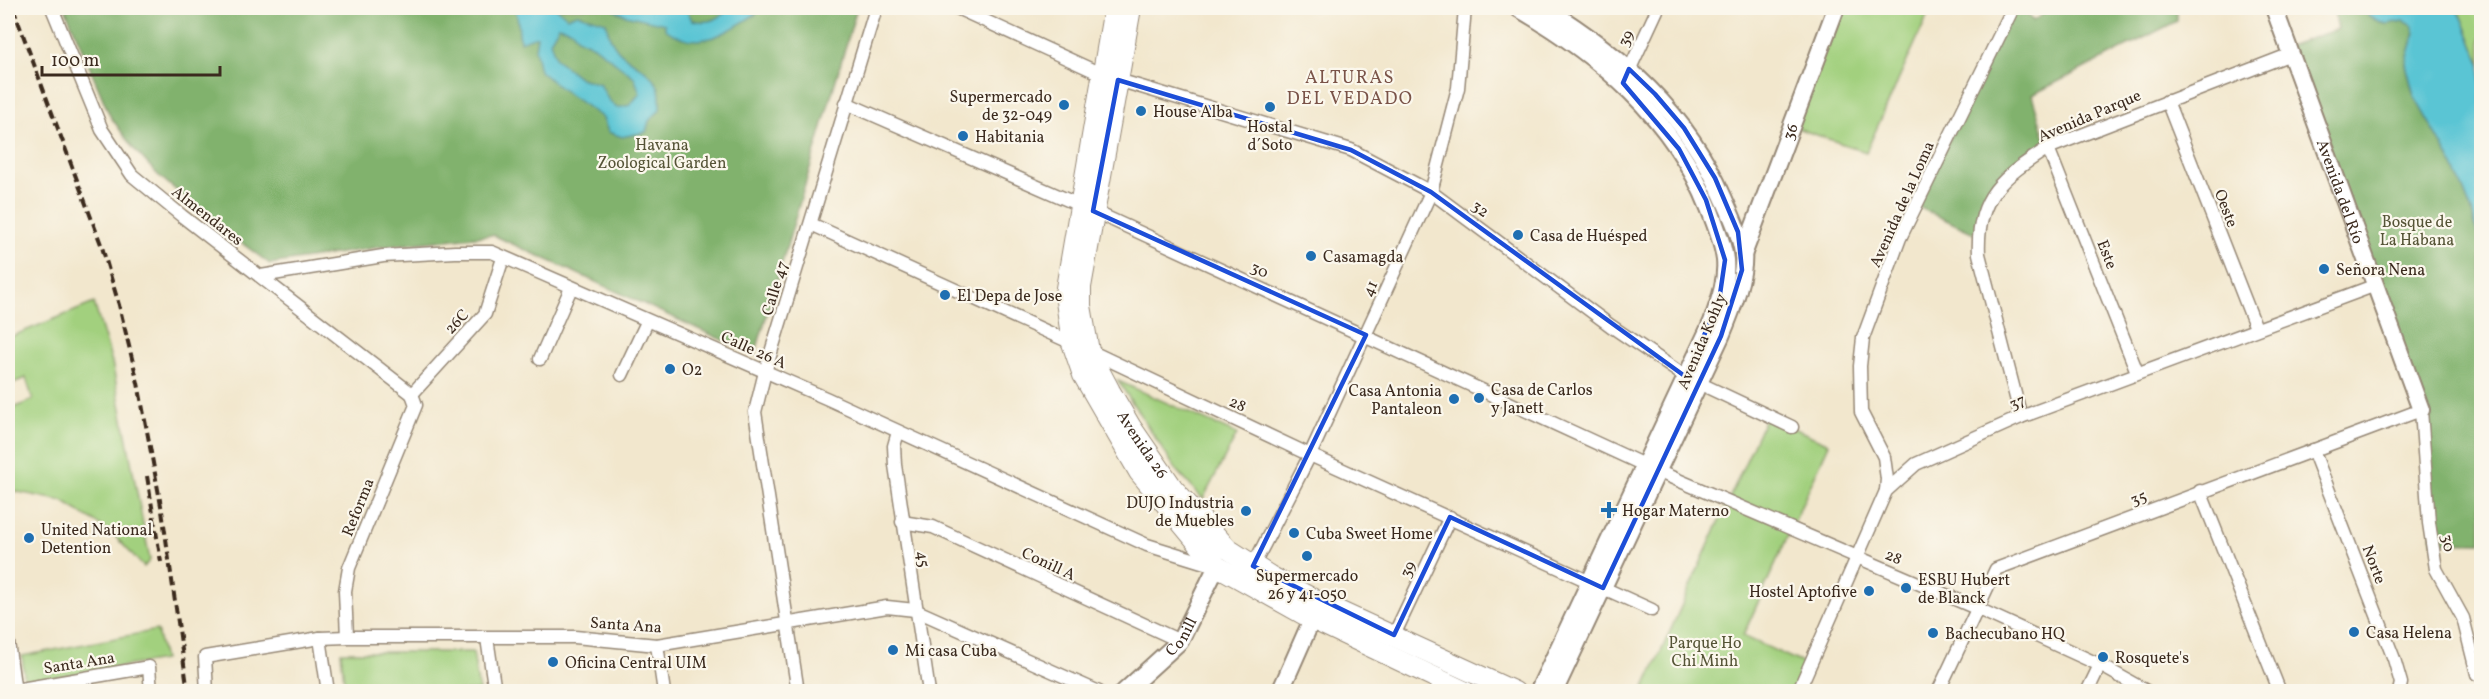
<svg xmlns="http://www.w3.org/2000/svg" width="2489" height="699" viewBox="0 0 2489 699" font-family="Vollkorn,serif">
  <style>
    .green { fill: #a2d07e; stroke: #6e7d4e; stroke-width: 1.5 }
    .forest { fill: #81b26d; stroke: #5e6e46; stroke-width: 1.5 }
    .water { fill: #5ac5d4; stroke: #4a7879; stroke-width: 1.5; fill-rule: evenodd }
    .lines { fill: none; stroke-linecap: round; stroke-linejoin: round }
    .minor-casing { stroke: #968876; stroke-width: 15 }
    .tertiary-casing { stroke: #968876; stroke-width: 20 }
    .primary-casing { stroke: #968876; stroke-width: 22 }
    .minor { stroke: #fff; stroke-width: 12 }
    .tertiary { stroke: #fff; stroke-width: 16 }
    .primary { stroke: #fff; stroke-width: 20 }
    .rail { stroke: #3b2a1e; stroke-width: 4; stroke-dasharray: 9 4.5; stroke-linecap: butt }
    .marked { fill: none; stroke: #1d4ed8; stroke-width: 4.5; stroke-linejoin: round }
    .poi-dot { fill: #1f6fb2; stroke: #fbf7ec; stroke-width: 2 }
    .labels { text-anchor: middle; stroke-width: 4.5; stroke-linejoin: round; paint-order: stroke }
    .street-label { font-size: 16px; fill: #3b2a1e; stroke: #fbf7ec }
    .poi-label { font-size: 16px; fill: #3b2a1e; stroke: #fbf7ec; text-anchor: start }
    .park-label { font-size: 16px; fill: #555436; stroke: #fbf7ec }
    .neighbourhood-label { font-size: 18px; letter-spacing: 1.5px; fill: #7a5348; stroke: #fbf7ec }
  </style>
  <rect width="100%" height="100%" fill="#fbf7ec"/>
  <filter id="ink" filterUnits="userSpaceOnUse"><feTurbulence type="fractalNoise" baseFrequency=".0167" numOctaves="2"/><feDisplacementMap in="SourceGraphic" scale="12" xChannelSelector="R" yChannelSelector="G"/><feConvolveMatrix kernelMatrix="1 2 1 2 8 2 1 2 1" color-interpolation-filters="sRGB"/></filter>
  <filter id="wash" filterUnits="userSpaceOnUse"><feTurbulence type="fractalNoise" baseFrequency=".008" numOctaves="4" result="noise"/><feDisplacementMap in="SourceGraphic" scale="24" xChannelSelector="R" yChannelSelector="G"/><feGaussianBlur stdDeviation="1.35" result="paint"/><feColorMatrix in="noise" values="0 0 0 0 0 0 0 0 0 0 0 0 0 0 0 0 0 1.4 0 .05"/><feComposite in="paint" operator="in"/></filter>
  <g filter="url(#wash)">
    <rect width="100%" height="100%" fill="#f2e7cd"/>
    <!-- green -->
    <g class="green">
      <polygon points="1835,8 1931,8 1866,152 1791,126"/>
      <polygon points="2454,8 2481,8 2481,66 2462,17"/>
      <polygon points="94,303 112,362 150,560 144,567 111,532 62,501 8,490 8,410 33,400 26,378 8,385 8,331 10,337"/>
      <polygon points="1118,381 1237,434 1203,499 1177,471"/>
      <polygon points="1766,416 1829,444 1743,636 1809,666 1798,691 1643,692"/>
      <polygon points="157,630 164,660 25,682 22,656"/>
      <polygon points="341,652 473,652 479,691 345,691"/>
    </g>
    <!-- forest -->
    <g class="forest">
      <polygon points="65,8 857,8 755,355 493,235 380,247 270,264 220,227 158,175 133,148 110,116"/>
      <polygon points="2015,8 2023,8 2033,21 2051,8 2177,8 2177,21 2032,95 2048,148 1996,189 1978,235 1916,206"/>
      <polygon points="2333,8 2365,8 2369,17 2385,24 2403,21 2412,25 2415,33 2406,64 2414,96 2454,166 2472,212 2481,249 2481,543 2432,542 2421,410 2288,46 2338,29"/>
    </g>
    <!-- water -->
    <g class="water">
      <path d="M512 8H556L567 17 578 14 606 22C613 65 642 57 658 86 661 92 660 103 660 110L649 121 646 132 622 137 608 132 603 118 560 88 540 71 535 49 537 36 520 42 517 14ZM559 26 572 30 577 38 594 46 634 77 640 93 630 105 617 108 608 99 600 84 580 78 556 59 550 41Z"/>
      <path d="M610 8H663L666 10 686 8 692 20C709 24 718 20 730 8H758L756 14C725 33 699 53 665 29V24L625 15Z"/>
      <polygon points="2365,8 2454,8 2462,17 2481,66 2481,249 2472,212 2454,166 2414,96 2406,64 2415,33 2412,25 2403,21 2386,24 2369,17"/>
    </g>
  </g>
  <g filter="url(#ink)">
    <g class="lines">
      <!-- minor casing -->
      <g class="minor-casing">
        <g id="minor">
          <polyline points="52,8 102,130 132,175 182,216 412,394"/>
          <polyline points="957,8 1101,74"/>
          <polyline points="1626,77 1658,8"/>
          <polyline points="1118,80 1351,150 1431,192 1611,326 1686,377 1792,427"/>
          <polyline points="2167,101 2256,328"/>
          <polyline points="846,103 1093,211 1657,471 1976,608 2100,665 2148,692"/>
          <polyline points="2048,148 2137,372"/>
          <polyline points="811,224 1074,344"/>
          <polyline points="261,276 383,256 455,252 492,252 828,399 1147,545 1215,566"/>
          <polyline points="1090,351 1310,455 1652,610"/>
          <polyline points="540,359 571,288"/>
          <polyline points="622,375 647,322"/>
          <polyline points="412,394 485,314 503,258"/>
          <path d="M2021 417 1979 254C1976 196 2003 177 2048 148L2291 54"/>
          <polyline points="898,432 894,446 895,465 929,692"/>
          <polyline points="2313,450 2394,659 2401,683 2399,692"/>
          <polyline points="1886,491 1887,479 1884,457 1861,412 1860,366 1863,338 1900,238 2013,8"/>
          <polyline points="2200,491 2280,692"/>
          <polyline points="902,522 933,527 1180,641"/>
          <polyline points="1253,566 1310,455 1431,192 1458,88 1465,8"/>
          <polyline points="1394,635 1450,517"/>
          <polyline points="347,637 345,591 349,568 416,405 412,394"/>
          <polyline points="320,638 328,692"/>
          <polyline points="487,638 495,692"/>
          <polyline points="8,642 15,692"/>
          <polyline points="657,645 664,692"/>
          <polyline points="15,690 149,667 151,692"/>
          <polyline points="207,692 205,657 320,638 347,637 575,637 657,645 887,607 915,610 1099,692"/>
          <polyline points="798,692 755,412 765,372 876,8"/>
          <polyline points="1798,692 1886,491 1916,464 2021,417 2376,285"/>
          <polyline points="1938,692 1996,569 2421,410 2429,523 2436,569 2463,618 2477,674 2482,676"/>
          <polyline points="2087,692 2100,665"/>
        </g>
      </g>
      <!-- tertiary casing -->
      <g class="tertiary-casing">
        <g id="tertiary">
          <path d="M1518 8C1600 56 1673 117 1709 208 1715 224 1723 242 1725 260 1727 281 1719 302 1712 322L1538 692"/>
          <path d="M1545 8C1621 55 1687 113 1723 197 1731 215 1740 234 1743 253 1746 276 1730 315 1721 336L1554 692"/>
          <path id="s1" d="M2274 8 2421 410"/>
          <path id="s2" d="M1743 255 1836 8"/>
          <path id="s3" d="M1124 692 1180 641 1217 566"/>
          <polyline points="1280,692 1317,608"/>
        </g>
      </g>
      <!-- primary casing -->
      <g class="primary-casing">
        <g id="primary">
          <polyline points="1114,8 1065,294 1072,343 1083,375 1139,472 1217,566 1312,619 1466,692"/>
          <path id="s4" d="M1131 8 1081 287V306L1089 351 1110 391 1131 427 1173 488 1228 549 1270 576 1319 602 1515 692"/>
        </g>
      </g>
      <!-- minor -->
      <use href="#minor" class="minor"/>
      <!-- tertiary -->
      <use href="#tertiary" class="tertiary"/>
      <!-- primary -->
      <use href="#primary" class="primary"/>
      <!-- rail -->
      <g class="rail">
        <polyline points="13,8 102,247 119,305 138,383 162,511 188,692"/>
        <polyline points="147,476 161,562"/>
      </g>
    </g>
  </g>
  <!-- marked area -->
  <path class="marked" d="M1629 69 1655 94 1684 128 1715 178 1738 232 1742 270 1721 336 1603 588 1450 517 1394 635 1253 566 1366 335 1093 211 1118 80 1351 150 1431 192 1686 377 1719 301 1725 260 1706 200 1679 149 1623 83Z"/>
  <!-- markers -->
  <g class="poi-dot">
    <circle cx="1064" cy="105" r="6"/>
    <circle cx="1270" cy="107" r="6"/>
    <circle cx="1141" cy="111" r="6"/>
    <circle cx="963" cy="136" r="6"/>
    <circle cx="1518" cy="235" r="6"/>
    <circle cx="1311" cy="256" r="6"/>
    <circle cx="2324" cy="269" r="6"/>
    <circle cx="945" cy="295" r="6"/>
    <circle cx="670" cy="369" r="6"/>
    <circle cx="1479" cy="398" r="6"/>
    <circle cx="1454" cy="399" r="6"/>
    <path d="M1606 501h6v6h6v6h-6v6h-6v-6h-6v-6h6z"/>
    <circle cx="1246" cy="511" r="6"/>
    <circle cx="1294" cy="533" r="6"/>
    <circle cx="29" cy="538" r="6"/>
    <circle cx="1307" cy="556" r="6"/>
    <circle cx="1906" cy="588" r="6"/>
    <circle cx="1869" cy="591" r="6"/>
    <circle cx="2354" cy="632" r="6"/>
    <circle cx="1933" cy="633" r="6"/>
    <circle cx="893" cy="650" r="6"/>
    <circle cx="2103" cy="657" r="6"/>
    <circle cx="553" cy="662" r="6"/>
  </g>
  <g class="labels">
    <!-- street labels -->
    <g class="street-label">
      <text transform="translate(1625 38) rotate(-65)" y="6">39</text>
      <text transform="translate(2089 115) rotate(-23)" y="6">Avenida Parque</text>
      <text dy="6" stroke="none"><textPath href="#s2" startOffset="132">36</textPath></text>
      <text dy="6" stroke="none"><textPath href="#s1" startOffset="195">Avenida del Río</textPath></text>
      <text transform="translate(1901 204) rotate(-66)" y="6">Avenida de la Loma</text>
      <text transform="translate(1481 208) rotate(37)" y="6">32</text>
      <text transform="translate(2227 208) rotate(69)" y="6">Oeste</text>
      <text transform="translate(208 215) rotate(38)" y="6">Almendares</text>
      <text transform="translate(2108 254) rotate(68)" y="6">Este</text>
      <text transform="translate(1260 269) rotate(25)" y="6">30</text>
      <text transform="translate(774 288) rotate(-73)" y="6">Calle 47</text>
      <text transform="translate(1369 288) rotate(-66)" y="6">41</text>
      <text transform="translate(456 321) rotate(-47)" y="6">26C</text>
      <text transform="translate(1701 341) rotate(-67)" y="6">Avenida Kohly</text>
      <text transform="translate(754 349) rotate(24)" y="6">Calle 26 A</text>
      <text transform="translate(2017 401) rotate(-23)" y="6">37</text>
      <text transform="translate(1238 403) rotate(25)" y="6">28</text>
      <text dy="6" stroke="none"><textPath href="#s4" startOffset="456">Avenida 26</textPath></text>
      <text transform="translate(2138 497) rotate(-21)" y="6">35</text>
      <text transform="translate(357 507) rotate(-68)" y="6">Reforma</text>
      <text transform="translate(2449 543) rotate(81)" y="6">30</text>
      <text transform="translate(1894 556) rotate(23)" y="6">28</text>
      <text transform="translate(924 559) rotate(82)" y="6">45</text>
      <text transform="translate(1049 563) rotate(25)" y="6">Conill A</text>
      <text transform="translate(2375 564) rotate(69)" y="6">Norte</text>
      <text transform="translate(1407 569) rotate(-65)" y="6">39</text>
      <text transform="translate(626 624) rotate(4)" y="6">Santa Ana</text>
      <text dy="6" stroke="none"><textPath href="#s3" startOffset="80">Conill</textPath></text>
      <text transform="translate(79 662) rotate(-9)" y="6">Santa Ana</text>
    </g>
    <!-- poi labels -->
    <g class="poi-label">
      <text x="1052" y="102" text-anchor="end">Supermercado<tspan x="1052" dy="18">de 32-049</tspan></text>
      <text x="1153" y="117">House Alba</text>
      <text x="1270" y="132" text-anchor="middle">Hostal<tspan x="1270" dy="18">d´Soto</tspan></text>
      <text x="975" y="142">Habitania</text>
      <text x="1530" y="241">Casa de Huésped</text>
      <text x="1323" y="262">Casamagda</text>
      <text x="2336" y="275">Señora Nena</text>
      <text x="957" y="301">El Depa de Jose</text>
      <text x="682" y="375">O2</text>
      <text x="1491" y="395">Casa de Carlos<tspan x="1491" dy="18">y Janett</tspan></text>
      <text x="1442" y="396" text-anchor="end">Casa Antonia<tspan x="1442" dy="18">Pantaleon</tspan></text>
      <text x="1234" y="508" text-anchor="end">DUJO Industria<tspan x="1234" dy="18">de Muebles</tspan></text>
      <text x="1622" y="516">Hogar Materno</text>
      <text x="41" y="535">United National<tspan x="41" dy="18">Detention</tspan></text>
      <text x="1306" y="539">Cuba Sweet Home</text>
      <text x="1307" y="581" text-anchor="middle">Supermercado<tspan x="1307" dy="18">26 y 41-050</tspan></text>
      <text x="1918" y="585">ESBU Hubert<tspan x="1918" dy="18">de Blanck</tspan></text>
      <text x="1857" y="597" text-anchor="end">Hostel Aptofive</text>
      <text x="2366" y="638">Casa Helena</text>
      <text x="1945" y="639">Bachecubano HQ</text>
      <text x="905" y="656">Mi casa Cuba</text>
      <text x="2115" y="663">Rosquete's</text>
      <text x="565" y="668">Oficina Central UIM</text>
    </g>
    <!-- park labels -->
    <g class="park-label">
      <text x="662" y="150">Havana<tspan x="662" dy="18">Zoological Garden</tspan></text>
      <text x="2417" y="227">Bosque de<tspan x="2417" dy="18">La Habana</tspan></text>
      <text x="1705" y="648">Parque Ho<tspan x="1705" dy="18">Chi Minh</tspan></text>
    </g>
    <!-- neighbourhood labels -->
    <g class="neighbourhood-label">
      <text x="1350" y="83">ALTURAS<tspan x="1350" dy="21">DEL VEDADO</tspan></text>
    </g>
  </g>
  <!-- margin -->
  <rect width="2489" height="699" fill="none" stroke="#fbf7ec" stroke-width="30"/>
  <!-- scale -->
  <path d="M42 66v9h178v-9" fill="none" stroke="#3b2a1e" stroke-width="3"/>
  <text x="51" y="66" font-size="18" fill="#3b2a1e" stroke="#fbf7ec" stroke-width="4.5" paint-order="stroke">100 m</text>
</svg>
